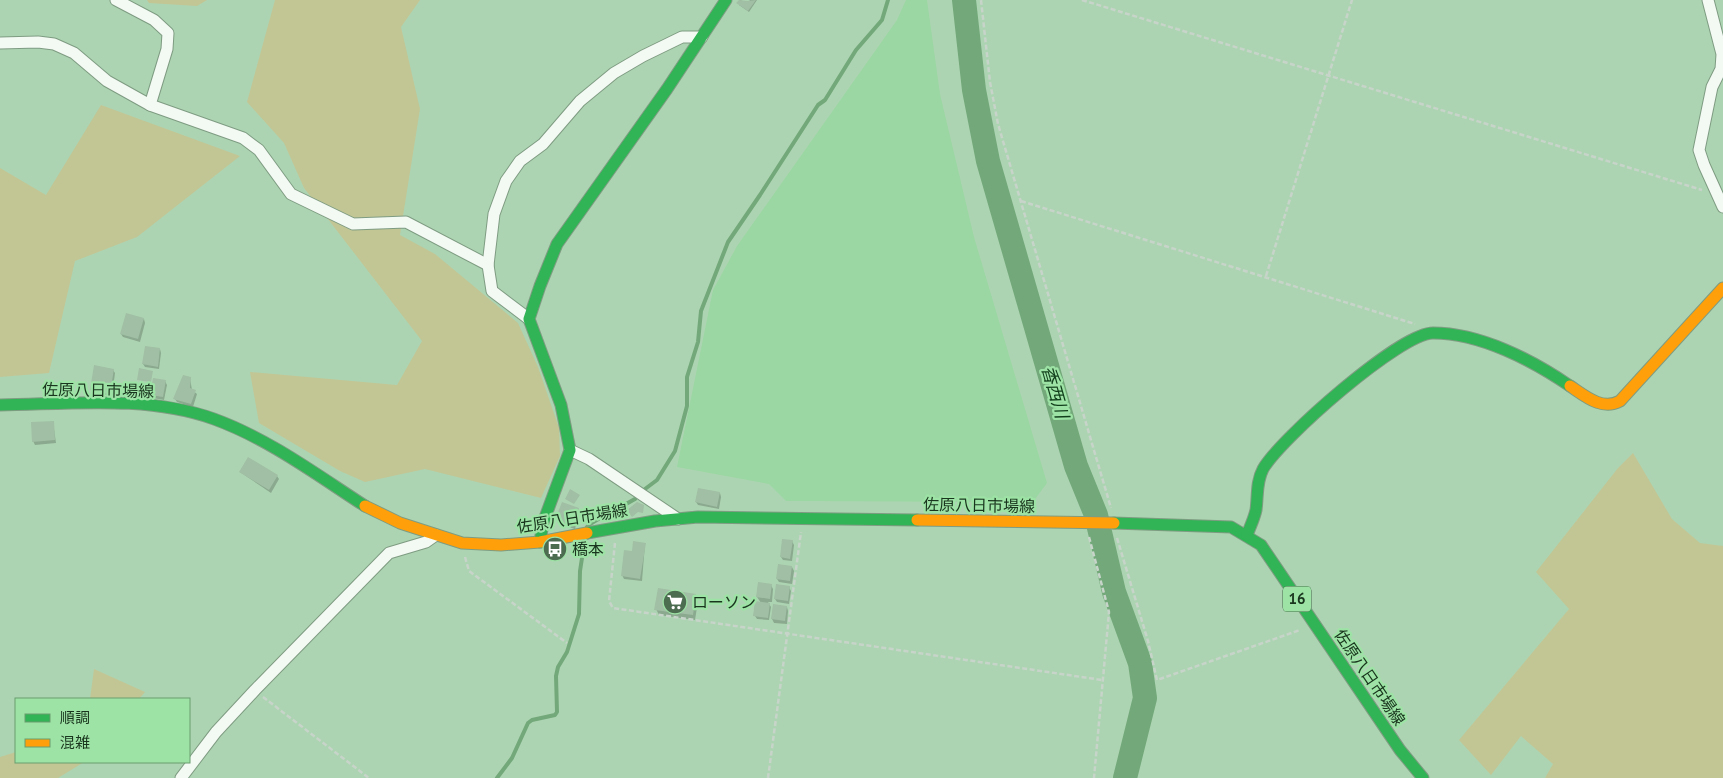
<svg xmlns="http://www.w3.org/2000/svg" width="1723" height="778" viewBox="0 0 1723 778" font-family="'PT Sans','Noto Sans JP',sans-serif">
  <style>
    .built { fill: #9bd7a3 }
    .green { fill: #c2c695 }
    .shadow { fill: #0003 }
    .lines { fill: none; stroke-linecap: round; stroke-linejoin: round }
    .stream { stroke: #73a97a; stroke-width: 4 }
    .river { stroke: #73a97a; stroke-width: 24 }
    .building { fill: #a0bfa4 }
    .street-casing { stroke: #7e9c82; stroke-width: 13 }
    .fast-casing { stroke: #7e9c82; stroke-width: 13 }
    .slow-casing { stroke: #7e9c82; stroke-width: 13 }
    .path { stroke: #c7d4c9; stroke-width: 2.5; stroke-dasharray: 5 2.5; stroke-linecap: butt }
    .street { stroke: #f3f9f3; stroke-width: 11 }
    .fast { stroke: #30b455; stroke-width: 11 }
    .slow { stroke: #ff9f0a; stroke-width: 11 }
    .labels { text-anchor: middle; stroke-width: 4.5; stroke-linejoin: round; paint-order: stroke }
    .shield { fill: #9ee3a6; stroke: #416946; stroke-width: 1 }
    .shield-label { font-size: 15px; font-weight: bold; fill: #19351d }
    .street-label { font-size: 16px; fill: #19351d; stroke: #9ee3a6 }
    .poi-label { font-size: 16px; fill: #19351d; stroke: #9ee3a6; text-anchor: start }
    .water-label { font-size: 18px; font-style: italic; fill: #113e1b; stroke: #9ee3a6 }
  </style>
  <rect width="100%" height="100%" fill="#add4b2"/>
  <!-- built -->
  <polygon class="built" points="906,0 927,0 940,94 974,237 1047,483 1033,502 786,501 769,484 677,467 713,290 737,246 897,20"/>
  <!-- green -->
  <g class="green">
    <polygon points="147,0 207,0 197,6 149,3"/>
    <polygon points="275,0 420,0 401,27 420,109 400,235 435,254 518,323 538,367 559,428 560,456 541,498 425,469 365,482 340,471 259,423 250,372 397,385 422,341 304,188 284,143 247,102"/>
    <polygon points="101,105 240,156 137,237 75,261 49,373 0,377 0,168 46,195"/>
    <polygon points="1633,453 1672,519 1700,543 1723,546 1723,778 1545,778 1553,764 1521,736 1491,775 1459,740 1569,609 1536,572 1618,468"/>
    <polygon points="94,669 145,692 139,699 90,699"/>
    <polygon points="16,752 16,762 84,762 58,778 0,778 0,757"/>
  </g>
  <!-- shadow -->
  <g class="shadow">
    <polygon points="740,0 748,3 750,0 757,0 749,12 739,5"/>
    <polygon points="144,319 145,323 140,342 123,337 121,334"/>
    <polygon points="160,349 161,353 159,369 145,367 143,364"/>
    <polygon points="113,370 115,373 112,396 93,393 91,390"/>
    <polygon points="190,378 192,390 197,394 193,407 177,402 175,399"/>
    <polygon points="165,381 167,385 164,400 153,398 151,394"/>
    <polygon points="53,422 56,443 35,445 33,441"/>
    <polygon points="240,472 277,476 279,479 271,493"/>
    <polygon points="720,493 721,497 719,509 698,505 696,502"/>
    <polygon points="578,509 580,512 575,529 559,524 557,520"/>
    <polygon points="792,541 794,545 792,561 783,560 781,557"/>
    <polygon points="645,544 642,581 624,579 622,575 634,553"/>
    <polygon points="792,567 794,571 792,584 779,582 777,579"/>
    <polygon points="771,585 773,589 772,602 768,602 771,607 769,620 757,619 755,616 761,603 757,597"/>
    <polygon points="789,587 791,591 789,604 777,602 775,599"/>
    <polygon points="695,595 698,601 695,620 659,615 656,609"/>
    <polygon points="787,607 788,611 787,624 774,623 772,619"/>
  </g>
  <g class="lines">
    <!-- stream -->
    <g class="stream">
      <polyline points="645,489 657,480 675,451 687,406 687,377 698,342 701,311 728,242 760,195 818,105 825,100 856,50 882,20 888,0"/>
      <path d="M587 527C590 522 627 504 635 499"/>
      <polyline points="497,778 512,758 528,723 532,720 555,715 557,712 556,676 558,667 567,652 579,614 580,571 584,545"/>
    </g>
    <!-- river -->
    <polyline class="river" points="964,0 974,90 988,161 1076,466 1096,515 1114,592 1140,663 1145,698 1125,778"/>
  </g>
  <!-- building -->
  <g class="building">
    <polygon points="739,0 747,1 756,0 748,11 736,3"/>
    <polygon points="126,313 144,318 138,339 120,334"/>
    <polygon points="145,346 160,348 158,367 142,364"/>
    <polygon points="94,365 114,369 110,394 90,390"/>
    <polygon points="139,368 153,371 151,382 137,380"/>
    <polygon points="183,375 191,377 190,388 196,390 191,404 173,399"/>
    <polygon points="153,378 166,380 163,397 150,395"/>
    <polygon points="54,421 55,440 32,442 31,422"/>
    <polygon points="248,457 278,475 269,490 239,472"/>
    <polygon points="698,488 720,492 717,507 695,502"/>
    <polygon points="570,489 580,495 574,504 565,499"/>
    <polygon points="562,502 579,508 573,526 555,520"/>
    <polygon points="637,502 644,505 643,513 638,512 632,517 627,510"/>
    <polygon points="782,539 793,540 790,559 780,557"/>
    <polygon points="633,541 646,543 640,579 621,576 624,550 632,551"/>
    <polygon points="778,564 792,566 790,581 776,579"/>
    <polygon points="758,582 772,584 770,599 756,597"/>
    <polygon points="776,584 790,586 788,601 774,599"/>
    <polygon points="658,588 696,594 693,615 654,610"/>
    <polygon points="755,601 770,603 768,618 753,616"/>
    <polygon points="773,604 787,606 785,621 771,619"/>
  </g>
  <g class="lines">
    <!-- street casing -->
    <g class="street-casing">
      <g id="street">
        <polyline points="116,0 154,20 168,33 167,49 150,105"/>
        <polyline points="1708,0 1722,54 1721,69 1712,87 1699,150 1704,165 1723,207"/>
        <polyline points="0,43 38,42 54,44 74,53 107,81 150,105 243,138 259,150 291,194 353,224 406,222 488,265"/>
        <polyline points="529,319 492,291 488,265 494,214 506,181 520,161 543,144 580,101 614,73 643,56 682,37 702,37"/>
        <polyline points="570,450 589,459 678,519"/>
        <polyline points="181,778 216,732 255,690 389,553 426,542 436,535"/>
      </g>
    </g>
    <!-- fast casing -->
    <g class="fast-casing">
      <g id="fast">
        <path d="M0 405C70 404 147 395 214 419 269 439 317 475 365 506"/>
        <polyline points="1114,523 1231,527 1261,545 1400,750 1423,778"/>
        <polyline points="587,533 655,521 698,517 917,520"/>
        <path d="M1247 535C1250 527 1254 519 1256 510 1258 496 1256 482 1263 469 1280 439 1400 333 1433 333 1480 333 1532 360 1570 386"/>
        <polyline points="540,542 543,523 570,450 561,405 529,319 540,286 557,244 667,89 726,0"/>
      </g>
    </g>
    <!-- slow casing -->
    <g class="slow-casing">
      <g id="slow">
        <path d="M1570 386C1585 396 1602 411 1620 401L1723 288"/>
        <polyline points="365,506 400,523 462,543 501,545 540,542 587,533"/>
        <polyline points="917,520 1114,523"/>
      </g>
    </g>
    <!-- path -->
    <g class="path">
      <polyline points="981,0 990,82 998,124 1111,508"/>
      <polyline points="1082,0 1702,190"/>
      <polyline points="1021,201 1415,324"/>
      <polyline points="1266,276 1352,0"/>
      <polyline points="1089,537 1109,612 1094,778"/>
      <polyline points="1117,538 1148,641 1157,680 1300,630"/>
      <polyline points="615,543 609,601 613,608 1102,680"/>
      <polyline points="465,557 469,571 567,643"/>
      <polyline points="263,697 369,778"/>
      <polyline points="768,778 801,532"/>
    </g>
    <!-- street -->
    <use href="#street" class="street"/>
    <!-- fast -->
    <use href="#fast" class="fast"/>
    <!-- slow -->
    <use href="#slow" class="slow"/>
  </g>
  <!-- icons -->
  <defs>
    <g id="bus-disc" transform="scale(1.25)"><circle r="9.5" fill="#4d6d51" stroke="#9ee3a6"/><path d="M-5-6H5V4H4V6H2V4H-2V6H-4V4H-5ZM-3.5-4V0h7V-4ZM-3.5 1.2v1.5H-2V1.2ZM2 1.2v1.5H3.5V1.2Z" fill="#fff"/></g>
    <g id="supermarket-disc" transform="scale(1.25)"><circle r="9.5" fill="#4d6d51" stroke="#9ee3a6"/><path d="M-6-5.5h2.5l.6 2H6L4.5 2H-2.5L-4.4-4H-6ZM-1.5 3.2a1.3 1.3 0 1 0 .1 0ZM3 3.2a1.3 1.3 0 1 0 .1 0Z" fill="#fff"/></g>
  </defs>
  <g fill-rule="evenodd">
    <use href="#bus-disc" x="555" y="549"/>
    <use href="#supermarket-disc" x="675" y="602"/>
  </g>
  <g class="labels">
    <!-- shield labels -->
    <rect class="shield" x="1283" y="586.5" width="28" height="25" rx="4"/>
    <g class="shield-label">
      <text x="1297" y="604">16</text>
    </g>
    <!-- street labels -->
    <g class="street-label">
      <text transform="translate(98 390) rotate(1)" y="6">佐原八日市場線</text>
      <text transform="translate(979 505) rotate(1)" y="6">佐原八日市場線</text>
      <text transform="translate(572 518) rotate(-9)" y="6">佐原八日市場線</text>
      <text transform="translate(1370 677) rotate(56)" y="6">佐原八日市場線</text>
    </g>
    <!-- poi labels -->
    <g class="poi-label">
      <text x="572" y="555">橋本</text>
      <text x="692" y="608">ローソン</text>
    </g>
    <!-- water labels -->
    <g class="water-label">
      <text transform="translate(1055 392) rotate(74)" y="6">香西川</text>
    </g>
  </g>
  <!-- legend -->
  <rect x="15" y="698" width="175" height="65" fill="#9ee3a6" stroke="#699d6f"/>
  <rect x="25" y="714" width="25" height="8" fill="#30b455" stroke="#699d6f"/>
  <text x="60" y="723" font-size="15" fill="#19351d">順調</text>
  <rect x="25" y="739" width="25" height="8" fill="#ff9f0a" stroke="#699d6f"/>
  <text x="60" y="748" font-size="15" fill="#19351d">混雑</text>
</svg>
